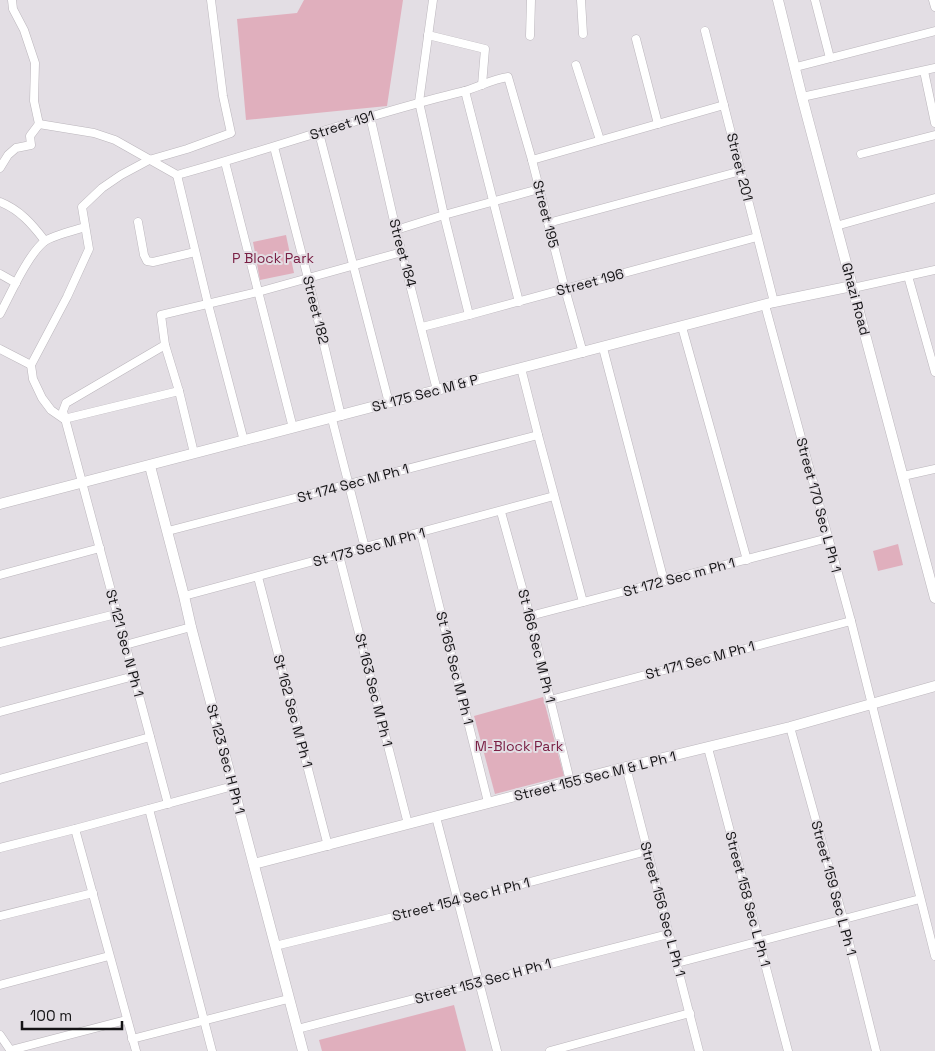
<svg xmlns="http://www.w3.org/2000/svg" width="935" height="1051" viewBox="0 0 935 1051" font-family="'Space Grotesk',sans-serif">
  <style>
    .green { fill: #e0afbd }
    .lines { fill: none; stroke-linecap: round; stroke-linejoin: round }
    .street-casing { stroke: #bbb6bc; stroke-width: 9 }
    .secondary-casing { stroke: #bbb6bc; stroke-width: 11 }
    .street { stroke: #fff; stroke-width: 8 }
    .secondary { stroke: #fff; stroke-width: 10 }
    .labels { text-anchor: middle; stroke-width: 4; stroke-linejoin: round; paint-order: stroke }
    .street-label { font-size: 14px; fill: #151416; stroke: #e3dee4 }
    .park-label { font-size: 14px; fill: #7a2045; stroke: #e3dee4 }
  </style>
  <rect width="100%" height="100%" fill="#e3dee4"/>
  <!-- green -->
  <g class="green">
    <polygon points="304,0 403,0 387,106 246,120 237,19 297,13"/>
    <polygon points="286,235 294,273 260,280 253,242"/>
    <polygon points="898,544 903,565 878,571 873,551"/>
    <polygon points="543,697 564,776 495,794 474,716"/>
    <polygon points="454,1005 466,1051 322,1051 319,1040"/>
  </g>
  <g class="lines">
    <!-- street casing -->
    <g class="street-casing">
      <g id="street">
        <polyline points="12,0 13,9 24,30 35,63 34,101 39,124"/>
        <polyline points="433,0 419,102 444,215 469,315"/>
        <polyline points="581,0 583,34"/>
        <polyline points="815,0 830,58"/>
        <polyline points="933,0 935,7"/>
        <polyline points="705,31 774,302"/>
        <polyline points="428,35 485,49 482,85"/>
        <polyline points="530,36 531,0"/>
        <polyline points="636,39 658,124"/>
        <polyline points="576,65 600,140"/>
        <polyline points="796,67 935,31"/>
        <polyline points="924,71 935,123"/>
        <polyline points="465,91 519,302"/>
        <polyline points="802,97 935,68"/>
        <polyline points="370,116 396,230 437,390"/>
        <polyline points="39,124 94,133 115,140 177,175"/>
        <polyline points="319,133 389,403"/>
        <polyline points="274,147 308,278 341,416"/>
        <polyline points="861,154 935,135"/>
        <polyline points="532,160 724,105"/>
        <polyline points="225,162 293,428"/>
        <polyline points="0,168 8,155 16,148 31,145 30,136 39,124"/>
        <path d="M177 175C272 149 365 115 461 92 477 88 492 79 508 77L532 160 565 289 583 353"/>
        <polyline points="177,175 208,304 244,441"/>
        <path d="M0 202C20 210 32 224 45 241"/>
        <polyline points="138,222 144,255 147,261 153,262 195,252"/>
        <polyline points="548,223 741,171"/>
        <polyline points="836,226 935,198"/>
        <polyline points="396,230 444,215 539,189"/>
        <polyline points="0,274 16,283"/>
        <polyline points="908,276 935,372"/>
        <polyline points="853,288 935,270"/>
        <polyline points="765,305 851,621 935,956"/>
        <path d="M0 314C10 295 28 254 45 241 52 236 76 230 85 227"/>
        <polyline points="422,327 469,315 757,237"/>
        <polyline points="682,327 747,560"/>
        <polyline points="165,345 66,403 63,411 168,804"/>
        <polyline points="603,348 664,581"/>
        <polyline points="0,349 31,365"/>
        <polyline points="521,368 538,435 583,602"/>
        <polyline points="179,391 64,419 51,410 42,398 33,379 31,365 67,297 89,249 82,207 102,188 121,175 149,160 187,149 231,133 223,96 211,0"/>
        <polyline points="332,419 365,548"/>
        <polyline points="194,453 179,391 165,345 161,315 258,292 402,252"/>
        <polyline points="903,476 935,469"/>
        <polyline points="501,512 530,616 570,781"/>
        <polyline points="168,531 538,435"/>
        <polyline points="421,533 488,802"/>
        <polyline points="339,555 408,824"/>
        <polyline points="0,575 100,548"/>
        <polyline points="258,577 328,846"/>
        <polyline points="184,596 554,496"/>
        <polyline points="530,616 828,538"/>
        <polyline points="0,643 116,614"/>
        <polyline points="125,645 191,627"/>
        <polyline points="550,700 851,621"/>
        <polyline points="0,712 134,676"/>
        <polyline points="790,727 843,918 876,1051"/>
        <polyline points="708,748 788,1051"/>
        <polyline points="626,767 699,1051"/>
        <polyline points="0,779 150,737"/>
        <polyline points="149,809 212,1051"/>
        <polyline points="436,817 497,1051"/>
        <polyline points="75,829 136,1051"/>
        <polyline points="0,848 75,829 233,786"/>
        <polyline points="0,916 93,893"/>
        <polyline points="275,946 459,901 647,851"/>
        <polyline points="677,963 920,899"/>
        <polyline points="0,985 109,956"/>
        <polyline points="297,1029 668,934"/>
        <polyline points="0,1035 11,1051"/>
        <polyline points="132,1039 288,999"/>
        <polyline points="11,1050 126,1020"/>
        <polyline points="550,1051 690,1013"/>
      </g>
    </g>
    <!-- secondary casing -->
    <g class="secondary-casing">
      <g id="secondary">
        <polyline points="778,0 802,97 935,598"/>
        <polyline points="150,466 184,596 191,627 303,1051"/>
        <polyline points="0,504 774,302 852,286"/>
        <polyline points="254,864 626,767 790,727 935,686"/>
      </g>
    </g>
    <!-- street -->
    <use href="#street" class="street"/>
    <!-- secondary -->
    <use href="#secondary" class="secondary"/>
  </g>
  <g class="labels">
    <!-- street labels -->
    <g class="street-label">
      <text transform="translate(342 125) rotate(-18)" y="5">Street 191</text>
      <text transform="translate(740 167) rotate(76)" y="5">Street 201</text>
      <text transform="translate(546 214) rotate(76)" y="5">Street 195</text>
      <text transform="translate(403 253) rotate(75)" y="5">Street 184</text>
      <text transform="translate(590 282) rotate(-15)" y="5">Street 196</text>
      <text transform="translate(856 299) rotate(75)" y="5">Ghazi Road</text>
      <text transform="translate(316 310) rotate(76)" y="5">Street 182</text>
      <text transform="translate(425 393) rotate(-15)" y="5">St 175 Sec M &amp; P</text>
      <text transform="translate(353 483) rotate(-15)" y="5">St 174 Sec M Ph 1</text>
      <text transform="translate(819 505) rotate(75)" y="5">Street 170 Sec L Ph 1</text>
      <text transform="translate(369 547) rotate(-15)" y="5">St 173 Sec M Ph 1</text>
      <text transform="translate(679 577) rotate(-15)" y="5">St 172 Sec m Ph 1</text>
      <text transform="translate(125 643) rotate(75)" y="5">St 121 Sec N Ph 1</text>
      <text transform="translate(537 646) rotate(76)" y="5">St 166 Sec M Ph 1</text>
      <text transform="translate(700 660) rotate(-15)" y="5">St 171 Sec M Ph 1</text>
      <text transform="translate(455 668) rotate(76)" y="5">St 165 Sec M Ph 1</text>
      <text transform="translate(374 690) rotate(76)" y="5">St 163 Sec M Ph 1</text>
      <text transform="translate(293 711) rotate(75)" y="5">St 162 Sec M Ph 1</text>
      <text transform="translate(226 759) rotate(75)" y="5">St 123 Sec H Ph 1</text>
      <text transform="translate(595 776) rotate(-14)" y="5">Street 155 Sec M &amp; L Ph 1</text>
      <text transform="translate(834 888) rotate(75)" y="5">Street 159 Sec L Ph 1</text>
      <text transform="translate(461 899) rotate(-14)" y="5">Street 154 Sec H Ph 1</text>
      <text transform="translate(748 899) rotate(75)" y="5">Street 158 Sec L Ph 1</text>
      <text transform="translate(663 909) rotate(75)" y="5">Street 156 Sec L Ph 1</text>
      <text transform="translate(483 981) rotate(-15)" y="5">Street 153 Sec H Ph 1</text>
    </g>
    <!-- park labels -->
    <g class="park-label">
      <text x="273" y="263">P Block Park</text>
      <text x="519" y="751">M-Block Park</text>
    </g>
  </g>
  <!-- scale -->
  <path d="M22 1021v8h100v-8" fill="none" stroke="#151416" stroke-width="2.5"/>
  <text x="30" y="1021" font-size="15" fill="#151416" stroke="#e3dee4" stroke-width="4" paint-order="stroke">100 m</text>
</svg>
